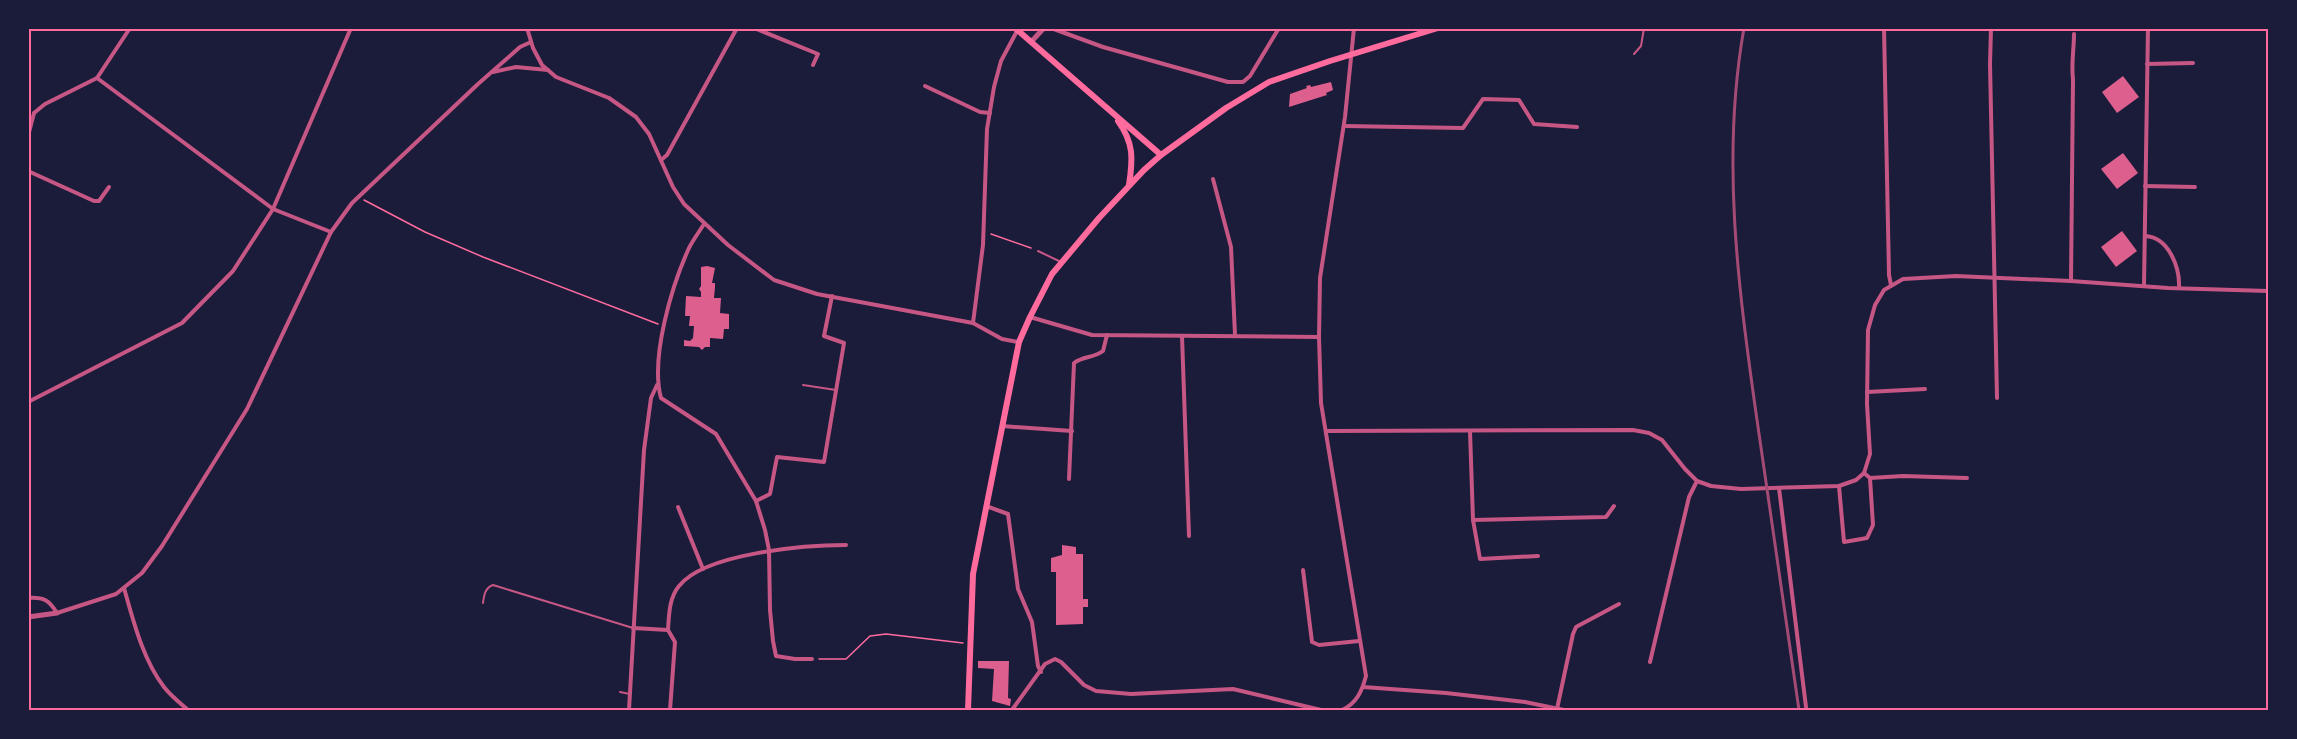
<svg xmlns="http://www.w3.org/2000/svg" width="2297" height="739" viewBox="0 0 2297 739" font-family="Quicksand,sans-serif">
  <style>
    .building { fill: #dd5f8e }
    .lines { fill: none; stroke-linecap: round; stroke-linejoin: round }
    .path { stroke: #ff6b9d; stroke-width: 1.5 }
    .service { stroke: #c65784; stroke-width: 2 }
    .minor { stroke: #c65784; stroke-width: 4 }
    .tertiary { stroke: #c65784; stroke-width: 5 }
    .secondary { stroke: #ff6b9d; stroke-width: 6 }
    .rail { stroke: #a44b75; stroke-width: 3 }
    .neatline { fill: none; stroke: #ff6b9d; stroke-width: 2 }
  </style>
  <rect width="100%" height="100%" fill="#1b1b3a"/>
  <!-- building -->
  <g class="building">
    <polygon points="2123,76 2139,97 2117,113 2102,92"/>
    <polygon points="1331,82 1333,90 1326,93 1327,95 1289,107 1290,94 1307,88 1306,86 1310,85 1311,87"/>
    <polygon points="2123,153 2138,173 2117,189 2101,169"/>
    <polygon points="2122,231 2137,251 2116,267 2101,247"/>
    <polygon points="707,266 715,268 712,283 715,283 715,287 714,298 721,298 720,313 729,314 729,329 724,329 723,339 710,338 710,347 705,347 702,350 699,347 684,346 684,340 690,341 693,338 694,326 689,326 690,316 685,316 686,296 701,297 701,292 699,289 701,286 701,267"/>
    <polygon points="1062,545 1076,547 1076,554 1083,554 1083,599 1088,599 1088,607 1083,607 1083,624 1056,625 1056,572 1051,572 1051,558 1062,555"/>
    <polygon points="978,661 1009,661 1008,698 1011,699 1010,706 992,701 994,669 978,668"/>
  </g>
  <g class="lines">
    <!-- path -->
    <g class="path">
      <polyline points="364,200 425,232 483,257 658,324"/>
      <polyline points="991,234 1031,248"/>
      <polyline points="819,659 846,659 870,636 886,634 963,643"/>
    </g>
    <!-- service -->
    <g class="service">
      <polyline points="1634,54 1641,46 1644,28"/>
      <polyline points="1038,251 1061,262"/>
      <polyline points="803,385 836,390"/>
      <path d="M483 603C484 595 485 588 493 585L633 628"/>
      <polyline points="620,692 630,694"/>
    </g>
    <!-- minor -->
    <g class="minor">
      <polyline points="527,28 533,48 542,65 556,77 609,98 636,117 649,134 673,187 684,204 728,245 774,280 817,294 973,323 1002,339 1018,342"/>
      <polyline points="754,28 818,54 813,65"/>
      <polyline points="1051,28 1103,47 1228,82 1243,82 1250,76 1279,28"/>
      <polyline points="1884,28 1889,275 1891,285"/>
      <polyline points="1991,28 1990,64 1997,398"/>
      <polyline points="2147,64 2193,63"/>
      <polyline points="493,72 516,67 548,70"/>
      <polyline points="97,78 273,209 331,232"/>
      <polyline points="925,86 980,112 990,113"/>
      <polyline points="34,113 45,104 97,78 130,28"/>
      <polyline points="1344,126 1463,128 1483,99 1519,100 1534,124 1577,127"/>
      <polyline points="28,136 34,113"/>
      <polyline points="661,160 667,155 737,28"/>
      <polyline points="28,171 94,201 99,201 109,187"/>
      <polyline points="1213,179 1231,247 1235,335"/>
      <polyline points="2145,186 2195,187"/>
      <path d="M704 224C699 232 693 240 689 248 672 285 650 358 661 398L716 434 756 501 765 530 769 550 770 610 773 641 776 656 795 659H812"/>
      <path d="M2145 236C2169 237 2180 268 2179 288"/>
      <polyline points="28,242 28,247"/>
      <path d="M2071 281 2073 79C2071 65 2074 49 2074 34"/>
      <polyline points="2144,285 2148,28"/>
      <polyline points="1030,317 1092,335 1319,337"/>
      <polyline points="973,323 983,245 987,129 994,87 1001,61 1017,31"/>
      <polyline points="1182,336 1189,536"/>
      <polyline points="1867,392 1925,389"/>
      <polyline points="28,402 182,323 233,271 273,209 351,28"/>
      <polyline points="1002,426 1072,431"/>
      <polyline points="1327,431 1633,430 1649,433 1662,440 1685,469 1697,481 1711,486 1741,489 1839,486 1856,480 1864,473 1870,454 1867,404 1868,330 1875,305 1884,290 1903,279 1956,276 2071,281 2168,288 2268,291"/>
      <polyline points="1470,431 1473,520 1480,559 1538,556"/>
      <polyline points="1864,473 1870,478 1903,476 1967,478"/>
      <path d="M1069 479 1074 363C1083 356 1094 358 1103 351L1107 335"/>
      <polyline points="1839,486 1844,542 1867,538 1873,525 1870,478"/>
      <polyline points="1779,488 1806,707"/>
      <polyline points="756,501 770,494 777,457 824,462 844,343 824,336 832,296"/>
      <polyline points="986,506 1008,514 1018,589 1032,622 1038,666 1041,672"/>
      <polyline points="678,507 703,569"/>
      <polyline points="1473,520 1606,517 1614,506"/>
      <polyline points="1303,570 1312,642 1319,645 1359,641"/>
      <path d="M124 588C133 620 143 660 164 687 171 696 180 703 188 710"/>
      <path d="M28 598C44 597 49 600 57 613L116 594 142 573 162 546 247 409 331 232 352 203 478 84 520 47 531 42"/>
      <polyline points="633,628 668,630 675,642 670,710"/>
      <path d="M668 630C669 615 669 598 679 586 705 553 806 545 846 545"/>
      <polyline points="1650,662 1689,497 1697,481"/>
      <polyline points="1363,687 1446,693 1525,702 1564,710"/>
      <polyline points="1557,709 1573,634 1576,627 1619,604"/>
      <polyline points="629,710 644,450 651,398 657,385"/>
      <polyline points="1012,710 1045,664 1055,659 1061,662 1084,685 1096,691 1131,694 1233,689 1321,710"/>
      <path d="M1342 710C1357 703 1362 691 1366 676L1321 403 1319 337 1320 278 1345 117 1354 28"/>
    </g>
    <!-- tertiary -->
    <g class="tertiary">
      <polyline points="1031,42 1044,28"/>
      <polyline points="28,617 57,613"/>
    </g>
    <!-- secondary -->
    <g class="secondary">
      <polyline points="1015,28 1161,155"/>
      <path d="M1118 121C1134 143 1133 159 1129 185"/>
      <polyline points="968,710 973,574 1019,342 1030,317 1052,274 1099,218 1144,170 1161,155 1226,108 1269,82 1330,61 1438,28"/>
    </g>
    <!-- rail -->
    <path class="rail" d="M1744 28C1721 157 1738 285 1756 413 1770 512 1785 611 1799 710"/>
  </g>
  <!-- border -->
  <rect width="2297" height="739" fill="none" stroke="#1b1b3a" stroke-width="60"/>
  <rect x="30" y="30" width="2237" height="679" class="neatline"/>
</svg>
